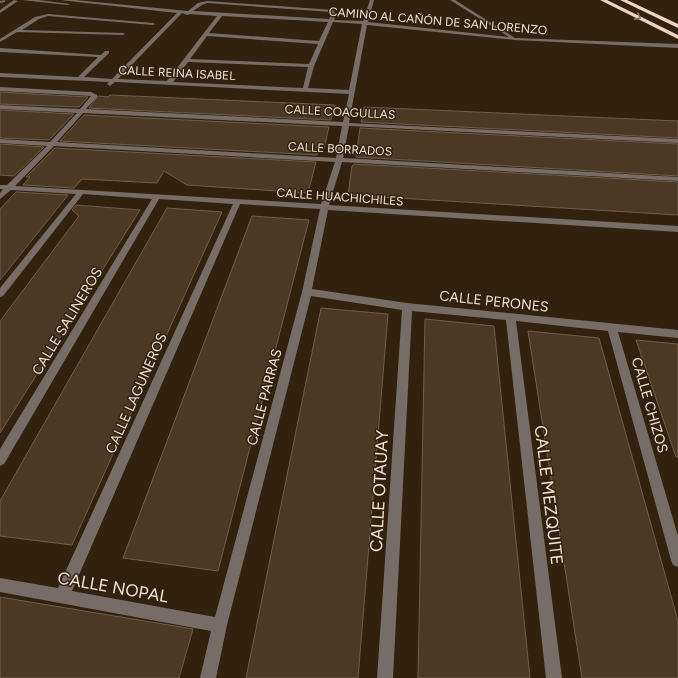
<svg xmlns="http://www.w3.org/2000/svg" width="678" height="678" viewBox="0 0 678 678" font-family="Figtree,sans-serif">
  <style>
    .building { fill: #4b3926; stroke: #725e4a }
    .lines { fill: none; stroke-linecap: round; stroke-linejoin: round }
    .minor { fill: #786d66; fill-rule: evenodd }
    .highway { fill: #eed3c0; fill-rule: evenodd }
    .oneway { stroke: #907a68 }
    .labels { text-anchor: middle; stroke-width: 3; stroke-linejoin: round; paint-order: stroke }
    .far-street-label { font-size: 12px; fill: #f3e7dc; stroke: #32210f }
    .street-label { font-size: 14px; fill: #f3e7dc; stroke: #32210f }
    .near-street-label { font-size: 17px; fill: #f3e7dc; stroke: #32210f }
  </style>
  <rect width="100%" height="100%" fill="#32210f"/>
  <!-- building -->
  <g class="building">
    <polygon points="0,92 88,97 79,107 0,104"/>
    <polygon points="110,95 335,105 331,120 89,108 98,96 108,97"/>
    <polygon points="364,107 678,121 678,138 361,122"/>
    <polygon points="0,110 74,114 49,140 0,138"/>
    <polygon points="84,115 329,127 323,152 318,151 317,155 60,141"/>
    <polygon points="360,128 678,144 678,176 356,157"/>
    <polygon points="0,144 44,147 14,176 0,175"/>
    <polygon points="55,148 316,162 308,193 187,185 164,171 157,183 82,179 74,188 23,185 30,177 26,177"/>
    <polygon points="354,164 678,182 678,215 348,195 352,166"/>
    <polygon points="16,192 68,195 0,280 0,209"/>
    <polygon points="76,205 140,210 0,433 0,321 79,216 72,210"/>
    <polygon points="167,208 222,212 72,545 0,536 0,501"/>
    <polygon points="252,216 309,220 218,571 123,558"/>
    <polygon points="321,308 388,314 358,678 246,678"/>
    <polygon points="425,319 494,326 530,678 418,678"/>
    <polygon points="528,331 599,338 678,621 678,678 582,678"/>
    <polygon points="636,340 678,344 678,457 676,457"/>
    <polygon points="0,597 193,629 179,678 0,678"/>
  </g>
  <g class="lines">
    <!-- minor -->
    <g class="minor">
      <polygon points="5,0 5,2 0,3 0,1"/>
      <polygon points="14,0 18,1 0,13 0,10"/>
      <polygon points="22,0 38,0 70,4 68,5"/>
      <path d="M60 0H75L188 11 198 3 207 1 333 10 336 14 334 20 363 21 370 0H374L368 22 509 37 450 0H455L515 38 678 44V48L515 40 367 25 349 123 678 139V143L349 126 343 158 678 177V181L342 162 329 205 678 226V232L328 210 312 289 407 303 678 330V338L618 332 678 536V567L673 565 671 560 608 331 516 321 562 678H546L506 320 412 311 393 678H377L402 310 311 296 227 625 216 678H200L211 631 0 592V578L58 588 233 204 159 199 4 464 0 466V449L152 199 83 194 3 296 0 297V288L76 194 11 190 0 199V193L3 189H0V185H7L47 146 0 143V139L50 142 77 113 0 109V105L80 109 91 96 0 91V87L91 92 97 95V97L86 109 343 122 349 94 115 82 110 86 107 84 109 82 0 77V73L78 77 98 57 0 52V48L101 55 105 51H109V53L84 77 112 79 177 13ZM207 3 331 12 332 14 329 19 193 11 202 5ZM182 13 187 15 190 14 217 16 167 81 118 79ZM222 16 328 22 319 41 209 33ZM333 22 362 24 349 90 308 88 314 66ZM207 36 318 44 309 64 190 59ZM188 62 308 67 303 88 173 82ZM83 113 342 126 336 158 57 142ZM54 146 335 162 321 204 15 186ZM240 204 320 209 302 292 215 617 72 591Z"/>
      <polygon points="48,14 153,23 155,24 153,25 48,16 39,19 22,30 123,33 125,34 123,35 17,32 0,42 0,39 35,17"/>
    </g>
    <!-- highway -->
    <g class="highway">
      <polygon points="600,0 607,0 678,35 678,39"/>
      <polygon points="620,0 627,0 678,24 678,28"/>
    </g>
  </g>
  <!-- one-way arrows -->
  <defs><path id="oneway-chevron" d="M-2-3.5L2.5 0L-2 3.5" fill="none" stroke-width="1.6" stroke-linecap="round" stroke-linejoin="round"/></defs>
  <use class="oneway" href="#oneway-chevron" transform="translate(638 17) rotate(26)"/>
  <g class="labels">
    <!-- far-street labels -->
    <g class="far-street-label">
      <text transform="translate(438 21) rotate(5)" y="4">CAMINO AL CAÑÓN DE SAN LORENZO</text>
      <text transform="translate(177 73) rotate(3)" y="4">CALLE REINA ISABEL</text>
      <text transform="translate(340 112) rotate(3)" y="4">CALLE COAGULLAS</text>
      <text transform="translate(340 149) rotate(3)" y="4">CALLE BORRADOS</text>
      <text transform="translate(340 197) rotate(4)" y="4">CALLE HUACHICHILES</text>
    </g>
    <!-- street labels -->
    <g class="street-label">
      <text transform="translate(494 301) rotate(6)" y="5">CALLE PERONES</text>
      <text transform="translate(67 321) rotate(-59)" y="5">CALLE SALINEROS</text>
      <text transform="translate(136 393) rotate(-66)" y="5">CALLE LAGUNEROS</text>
      <text transform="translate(264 397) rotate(-75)" y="5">CALLE PARRAS</text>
      <text transform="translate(650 405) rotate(74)" y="5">CALLE CHIZOS</text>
    </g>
    <!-- near-street labels -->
    <g class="near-street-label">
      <text transform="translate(379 491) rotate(-87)" y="6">CALLE OTAUAY</text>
      <text transform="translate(549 495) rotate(83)" y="6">CALLE MEZQUITE</text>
      <text transform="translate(113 587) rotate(10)" y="6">CALLE NOPAL</text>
    </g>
  </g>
</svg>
